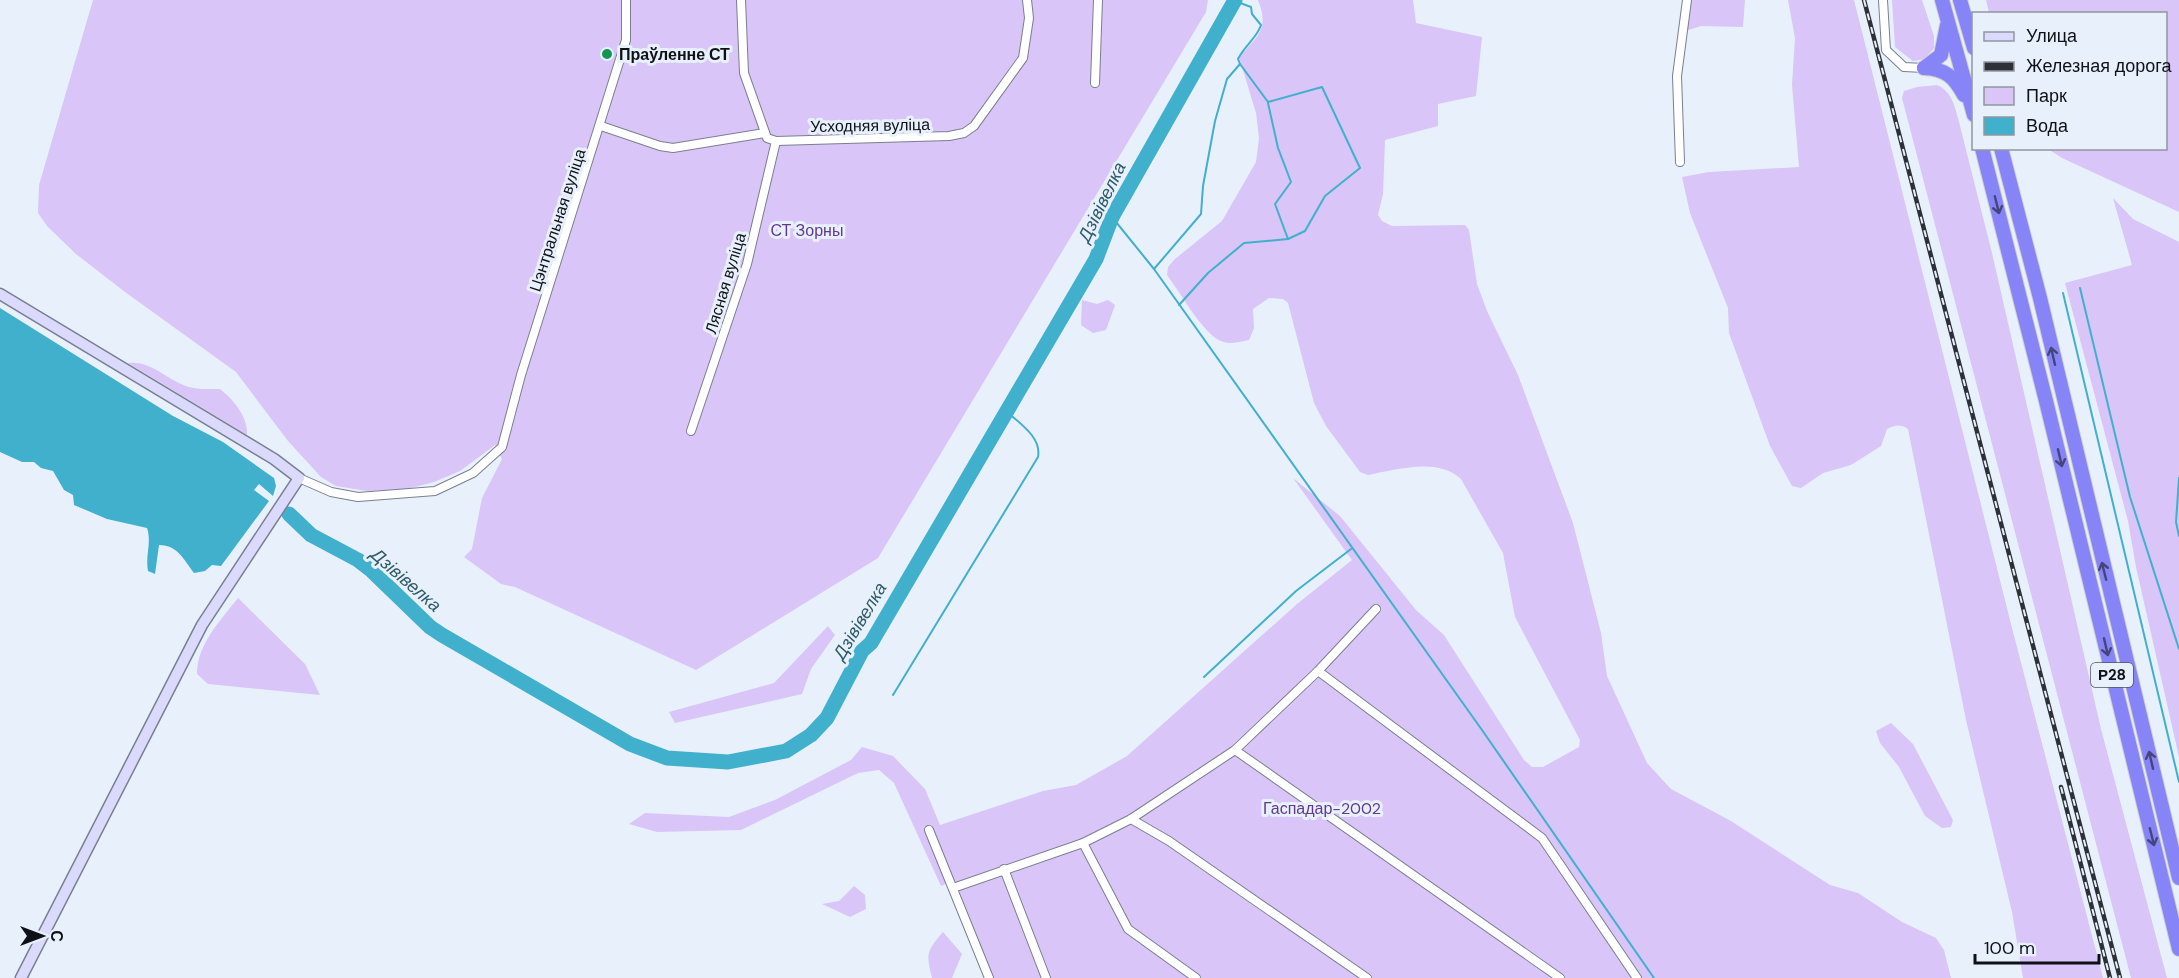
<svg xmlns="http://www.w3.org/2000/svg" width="2179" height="978" viewBox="0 0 2179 978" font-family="'DM Sans',sans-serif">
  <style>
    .green { fill: #d9c5f7 }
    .water { fill: #41b0cc }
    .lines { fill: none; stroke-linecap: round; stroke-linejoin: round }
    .stream { stroke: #41b0cc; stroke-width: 2 }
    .river { stroke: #41b0cc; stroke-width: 15 }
    .street-casing { stroke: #78808e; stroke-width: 10 }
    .secondary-casing { stroke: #78808e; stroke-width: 13 }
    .highway-casing { stroke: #cfcfd0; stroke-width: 16 }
    .street { stroke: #fff; stroke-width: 8 }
    .secondary { stroke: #dbdafd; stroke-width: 10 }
    .highway { stroke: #8784f8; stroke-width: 14 }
    .rail-casing { stroke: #2d3036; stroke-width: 4.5 }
    .rail { stroke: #e8f0fc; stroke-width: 2; stroke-dasharray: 7; stroke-linecap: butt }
    .oneway { stroke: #44457c }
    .poi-dot { fill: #169552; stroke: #e8f0fc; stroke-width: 2 }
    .labels { text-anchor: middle; stroke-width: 6; stroke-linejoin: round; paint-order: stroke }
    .shield { fill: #e8f0fc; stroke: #4f545b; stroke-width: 1.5 }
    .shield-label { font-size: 15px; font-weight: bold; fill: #0e1116 }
    .poi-label { font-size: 16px; font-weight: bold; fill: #0e1116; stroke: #e8f0fc; text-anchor: start }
    .street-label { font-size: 16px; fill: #0e1116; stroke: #e8f0fc }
    .park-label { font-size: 16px; fill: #61398d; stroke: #e8f0fc }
    .water-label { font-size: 18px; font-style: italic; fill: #2d5b68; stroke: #e8f0fc }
  </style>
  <rect width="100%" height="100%" fill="#e8f0fc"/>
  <!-- green -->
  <g class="green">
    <polygon points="93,0 1208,0 1206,12 878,558 696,670 515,587 501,584 464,557 472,549 482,498 502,459 495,445 460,471 434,482 407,489 367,491 336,486 321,477 288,441 236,372 125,292 76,254 47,226 38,213 39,185"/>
    <path d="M1258 0H1413L1416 23 1482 37 1476 96 1438 104V126L1385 140 1383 194 1378 215 1382 221 1392 226 1465 225 1469 230 1477 284 1487 311 1518 375 1573 523 1601 633 1607 676 1647 763 1671 789 1731 821 1830 885 1858 893 1902 922 1936 938 1944 950 1951 978H993L955 880 941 886 894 783 879 770 858 773 741 830 657 832 629 824 645 813 729 817 775 800 851 760 862 747 893 756 925 789 940 825 1043 791 1076 785 1127 756 1297 604 1352 560 1293 478 1340 516 1416 610 1444 635 1524 760 1532 767H1543L1579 747 1580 740 1515 617 1503 553 1461 479C1437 457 1396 470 1368 475L1360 472 1326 426 1314 403 1288 303 1283 299 1269 298 1253 309 1254 328 1249 340C1238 342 1227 346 1217 339 1199 327 1180 292 1167 275L1168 267 1175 259 1222 221 1256 162 1259 138 1256 113 1239 57C1257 37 1270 29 1258 0Z"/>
    <polygon points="1688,0 1745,0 1743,27 1701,26 1682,32"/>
    <path d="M1788 0H1854L2012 628 2103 978H2023L2012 912 1966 720 1908 429C1900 424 1895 425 1887 429L1881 446 1851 465 1823 473 1801 488 1792 486 1770 446 1729 333 1728 308 1690 213 1682 177 1709 172 1799 167 1792 85 1795 38Z"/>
    <polygon points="1892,0 1922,0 1934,36 1934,48 1925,59 1913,61 1895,47"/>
    <polygon points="1986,0 2179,0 2179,212 2062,158 2048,149 2166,148 2166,14 1989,13"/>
    <path d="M1937 85C1951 91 1954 104 1958 118L1992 253 2101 729 2167 978H2131L1902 98 1904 91 1917 87Z"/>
    <polygon points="2113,198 2133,219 2179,242 2179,757 2136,567 2128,521 2065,283 2132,265"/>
    <polygon points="1082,300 1097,304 1108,300 1115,305 1106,330 1093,333 1081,325"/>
    <path d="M128 363C150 361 163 376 181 384 193 390 207 389 220 389 234 400 248 417 247 435Z"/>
    <path d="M238 598 305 664 320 695 208 684 197 674C197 644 221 620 238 598Z"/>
    <polygon points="828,626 835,635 811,669 802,694 675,723 669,712 774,683"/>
    <polygon points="1891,723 1913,744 1953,820 1951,827 1942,828 1925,816 1899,767 1880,743 1876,731"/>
    <polygon points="854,886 865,895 866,909 850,917 822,904 839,901"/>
    <path d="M943 932 962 954 952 978H932C926 953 926 952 943 932Z"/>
  </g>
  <!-- water -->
  <path class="water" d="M0 308 173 416 223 442 274 478 276 486 273 496 259 484 254 490 269 501 221 566 212 565 205 571 194 573C184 560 178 545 159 545L155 574 148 571C145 555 152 543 147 528L107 519 74 505 73 495 64 490 53 471 41 468 34 462H22L0 452Z"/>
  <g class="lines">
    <!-- stream -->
    <g class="stream">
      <polyline points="1268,103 1278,148 1291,182 1275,204 1288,239"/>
      <polyline points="1112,217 1154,269 1482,730 1654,978"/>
      <path d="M1154 269 1201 214 1203 186 1215 121 1227 79 1240 64 1238 59C1244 46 1257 38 1261 25L1252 14 1251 7 1235 1"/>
      <polyline points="2080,288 2130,497 2179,649"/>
      <polyline points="2063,293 2179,782"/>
      <polyline points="1179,305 1208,273 1244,243 1288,239 1305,231 1325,196 1360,168 1322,87 1268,102 1240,64"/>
      <polyline points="2179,478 2176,522 2179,536"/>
      <polyline points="1204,677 1296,591 1351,549"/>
      <path d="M893 695 1038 457C1042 437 1019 423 1005 410"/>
    </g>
    <!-- river -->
    <polyline class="river" points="289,514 311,535 358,560 371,570 430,627 442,635 630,744 667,758 728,762 786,751 811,735 827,718 862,651 871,643 1096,259 1112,217 1235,0"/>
    <!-- street casing -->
    <g class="street-casing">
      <g id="street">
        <polyline points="741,0 744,73 767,138 776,141 949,136 964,133 974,126 1023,58 1029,18 1027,0"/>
        <polyline points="1883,0 1886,50 1904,67 1924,68"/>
        <polyline points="1095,83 1098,0"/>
        <polyline points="601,126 660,146 673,148 765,133"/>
        <polyline points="1680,162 1677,76 1687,0"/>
        <polyline points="691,431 747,264 776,141"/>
        <polyline points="299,478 331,492 358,497 435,491 473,473 502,447 521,375 626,40 626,0"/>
        <polyline points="1318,671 1542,838 1637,978"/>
        <polyline points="1235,750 1560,978"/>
        <polyline points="1131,819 1169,841 1367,978"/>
        <polyline points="929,830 989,978"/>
        <polyline points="1083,843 1128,929 1196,978"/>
        <polyline points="1004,869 1046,978"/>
        <polyline points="953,888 1083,843 1131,819 1235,750 1318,671 1376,609"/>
      </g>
    </g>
    <!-- secondary casing -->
    <g class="secondary-casing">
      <polyline id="secondary" points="0,294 274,459 299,478 202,625 21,978"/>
    </g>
    <!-- highway casing -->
    <g class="highway-casing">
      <g id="highway">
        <polyline points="1942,0 1974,115"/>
        <polyline points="1960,0 1974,48"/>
        <path d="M1924 68C1946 69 1954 77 1964 95"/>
        <polyline points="1924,68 1941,55 1947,25"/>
        <polyline points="1982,148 2046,401 2179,949"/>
        <polyline points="2001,148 2040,298 2179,878"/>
      </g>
    </g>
    <!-- street -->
    <use href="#street" class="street"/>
    <!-- secondary -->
    <use href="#secondary" class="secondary"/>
    <!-- highway -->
    <use href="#highway" class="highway"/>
    <!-- rail casing -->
    <g class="rail-casing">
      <g id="rail">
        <polyline points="1864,0 2120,978"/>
        <polyline points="2061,787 2110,978"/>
      </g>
    </g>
    <!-- rail -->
    <use href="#rail" class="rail"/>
  </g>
  <!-- one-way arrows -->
  <defs><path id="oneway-shaft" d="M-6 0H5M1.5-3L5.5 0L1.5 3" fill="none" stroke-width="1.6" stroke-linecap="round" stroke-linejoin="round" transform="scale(1.5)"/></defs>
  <g class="oneway">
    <use href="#oneway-shaft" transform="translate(1997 205) rotate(76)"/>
    <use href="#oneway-shaft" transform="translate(2053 356) rotate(-103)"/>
    <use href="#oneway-shaft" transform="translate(2060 458) rotate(77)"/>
    <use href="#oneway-shaft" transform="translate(2104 571) rotate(-104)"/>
    <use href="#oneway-shaft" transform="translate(2106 647) rotate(77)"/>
    <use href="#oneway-shaft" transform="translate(2151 760) rotate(-103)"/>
    <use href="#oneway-shaft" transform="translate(2152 837) rotate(76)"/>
  </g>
  <!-- markers -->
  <circle class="poi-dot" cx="607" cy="54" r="6"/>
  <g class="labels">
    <!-- shield labels -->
    <rect class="shield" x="2091" y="663" width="42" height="24" rx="4.5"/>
    <g class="shield-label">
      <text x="2112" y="680">Р28</text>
    </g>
    <!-- poi labels -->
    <g class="poi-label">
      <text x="619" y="60">Праўленне СТ</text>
    </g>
    <!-- street labels -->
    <g class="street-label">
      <text transform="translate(870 125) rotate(-1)" y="6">Усходняя вуліца</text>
      <text transform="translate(557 220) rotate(-72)" y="6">Цэнтральная вуліца</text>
      <text transform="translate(725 283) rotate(-73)" y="6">Лясная вуліца</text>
    </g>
    <!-- park labels -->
    <g class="park-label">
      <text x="807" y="236">СТ Зорны</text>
      <text x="1322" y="814">Гаспадар-2002</text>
    </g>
    <!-- water labels -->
    <g class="water-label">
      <text transform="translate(1102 202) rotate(-64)" y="6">Дзівівелка</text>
      <text transform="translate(406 580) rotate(41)" y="6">Дзівівелка</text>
      <text transform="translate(860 621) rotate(-59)" y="6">Дзівівелка</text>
    </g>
  </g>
  <!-- legend -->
  <rect x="1972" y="12" width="195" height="138" fill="#e8f0fc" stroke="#9197a0" stroke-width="1.5"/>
  <rect x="1984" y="32" width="30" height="9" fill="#dbdafd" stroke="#9197a0" stroke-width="1.5"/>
  <text x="2026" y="42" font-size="18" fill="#0e1116">Улица</text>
  <rect x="1984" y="62" width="30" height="9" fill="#2d3036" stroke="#9197a0" stroke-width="1.5"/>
  <text x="2026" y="72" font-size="18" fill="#0e1116">Железная дорога</text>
  <rect x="1984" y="87" width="30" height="18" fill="#d9c5f7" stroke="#9197a0" stroke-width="1.5"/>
  <text x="2026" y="102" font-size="18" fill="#0e1116">Парк</text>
  <rect x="1984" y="117" width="30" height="18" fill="#41b0cc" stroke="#9197a0" stroke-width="1.5"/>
  <text x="2026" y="132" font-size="18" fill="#0e1116">Вода</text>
  <!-- north arrow -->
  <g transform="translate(42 936) rotate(90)" stroke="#e8f0fc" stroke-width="4.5" paint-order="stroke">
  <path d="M0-4.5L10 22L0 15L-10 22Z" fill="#0e1116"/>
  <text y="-9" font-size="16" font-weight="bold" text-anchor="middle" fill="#0e1116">С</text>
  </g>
  <!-- scale -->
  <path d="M1975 954v9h124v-9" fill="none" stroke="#0e1116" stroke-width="3"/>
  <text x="1984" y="954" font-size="18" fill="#0e1116" stroke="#e8f0fc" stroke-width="4.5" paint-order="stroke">100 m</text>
</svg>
